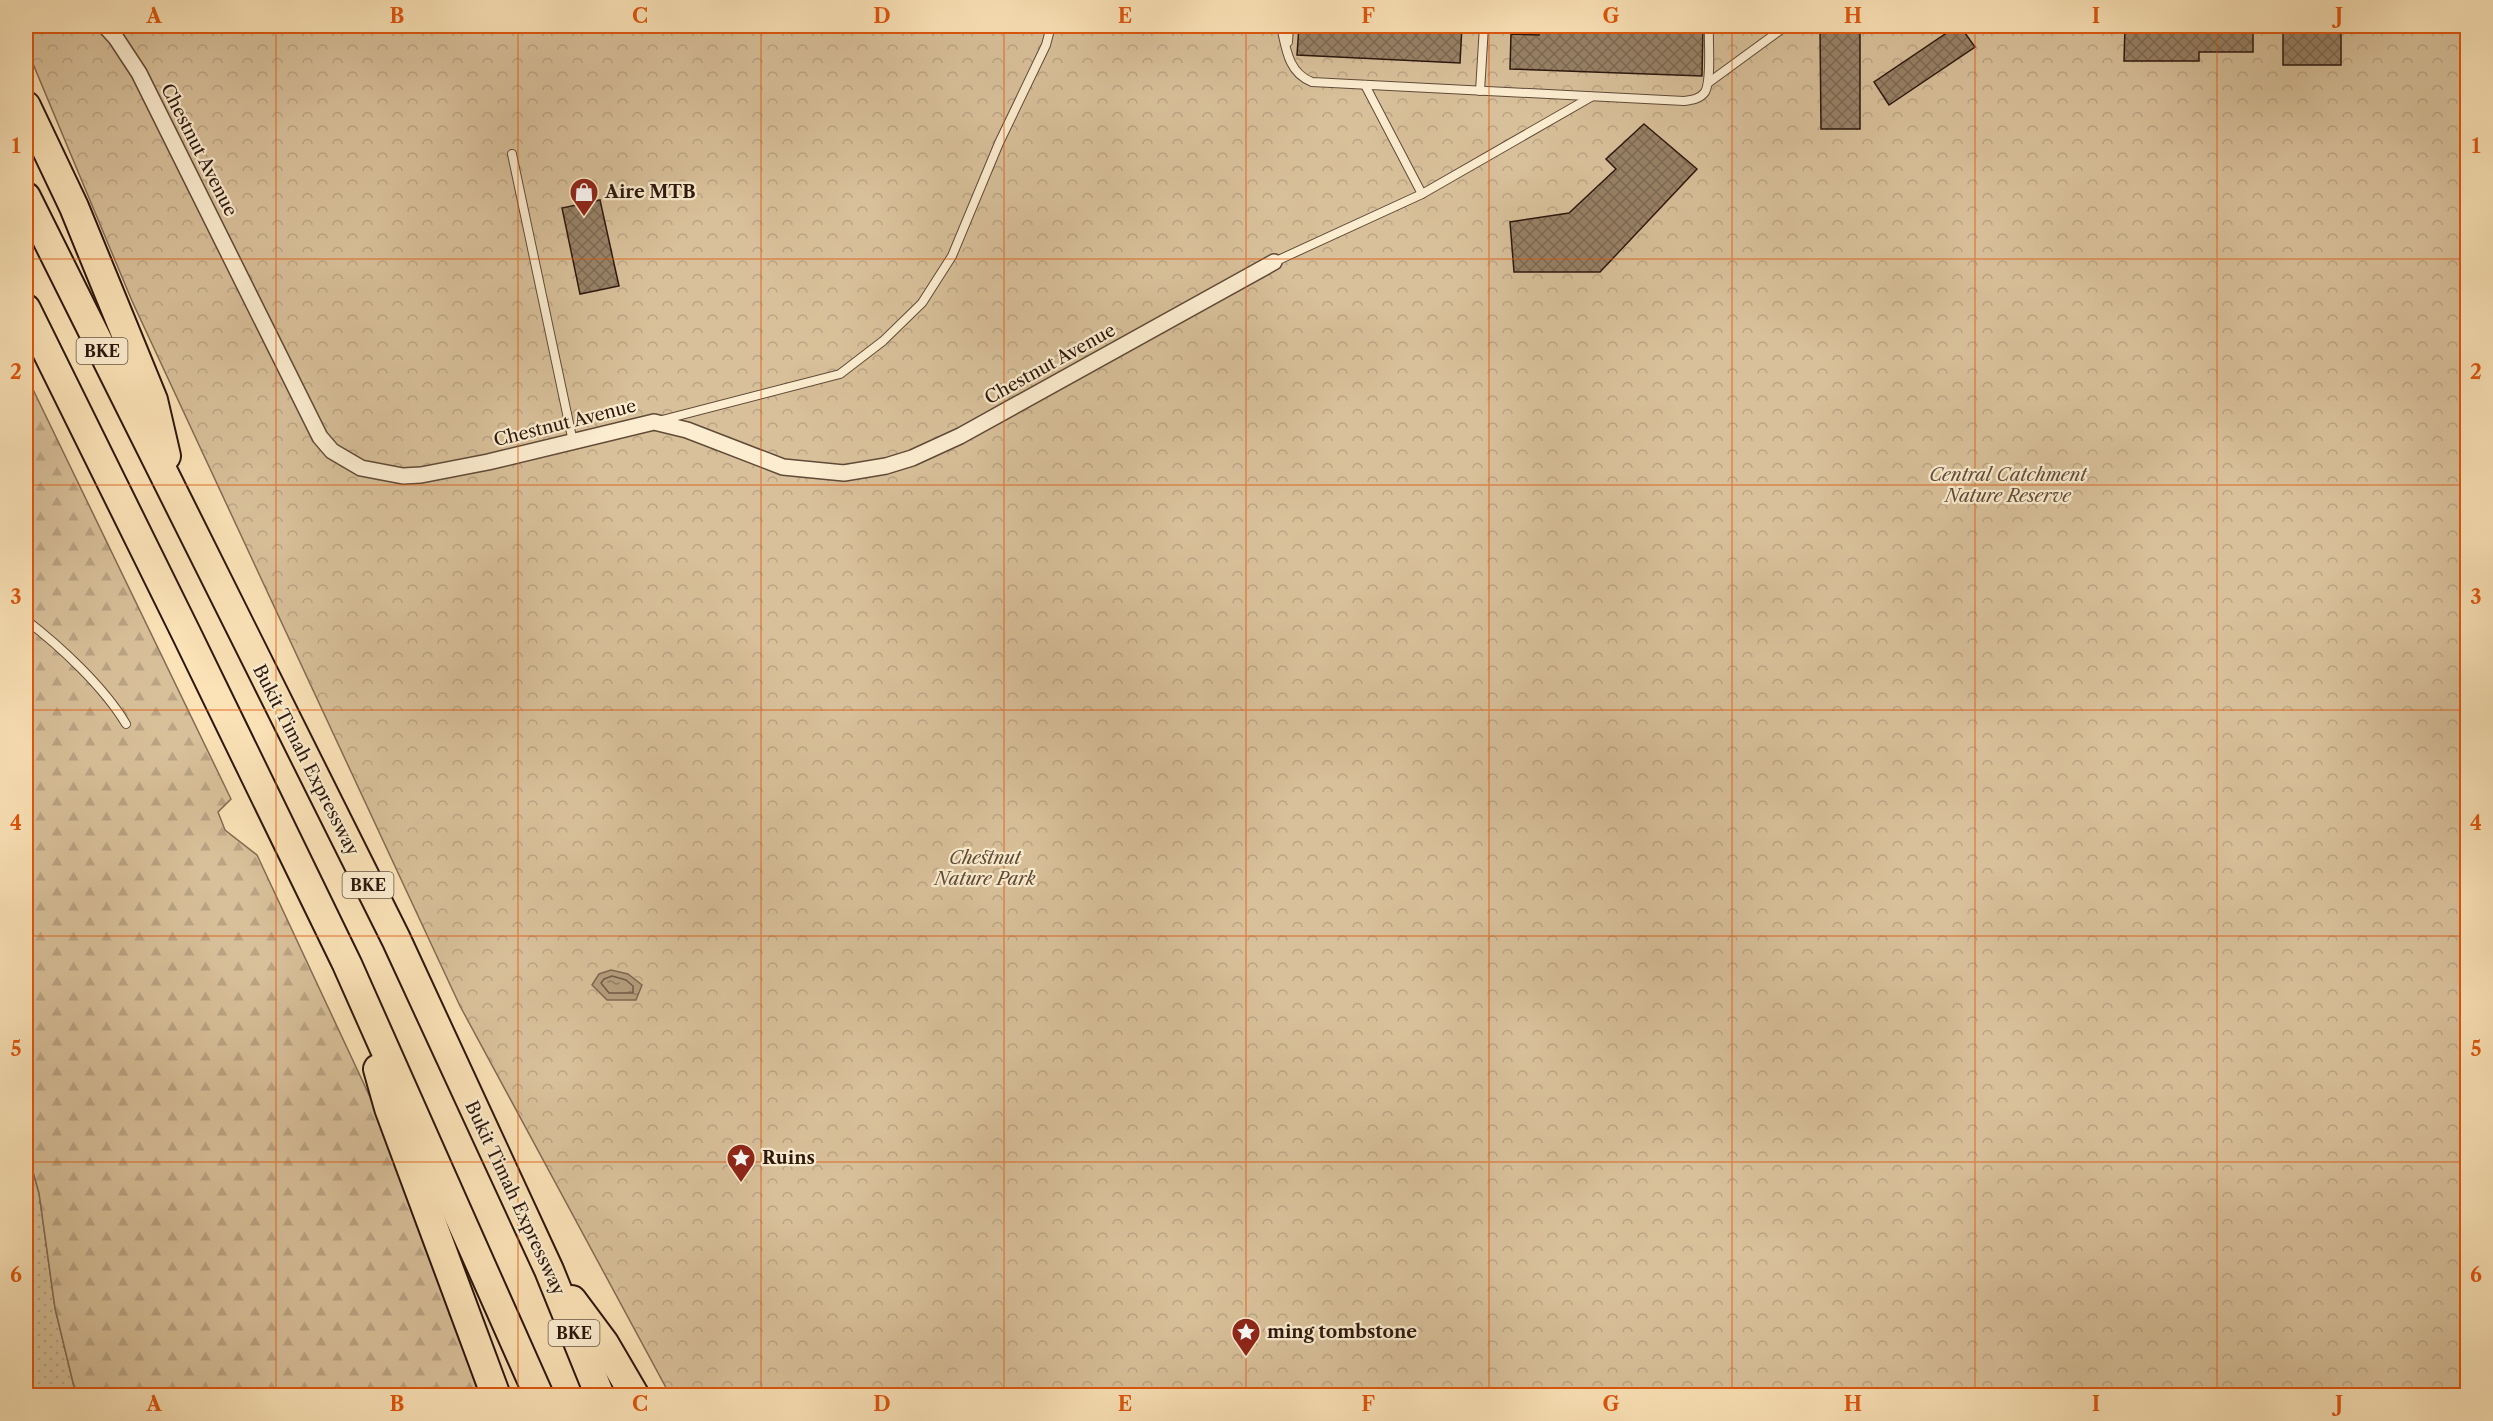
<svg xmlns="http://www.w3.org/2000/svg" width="2493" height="1421" viewBox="0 0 2493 1421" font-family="'Libre Caslon Text',serif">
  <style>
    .grass { fill: url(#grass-dots); stroke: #826c54; stroke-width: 1.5 }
    .forest { fill: url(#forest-firs); stroke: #826c54; stroke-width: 1.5 }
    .park { fill: url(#park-crowns); stroke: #826c54; stroke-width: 1.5 }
    .water { fill: url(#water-ripples); stroke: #7e6851; stroke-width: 1.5 }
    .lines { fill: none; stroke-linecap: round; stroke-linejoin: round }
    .shore { stroke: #705a46; stroke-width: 1.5 }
    .building { fill: url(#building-cross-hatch); stroke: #2c170e; stroke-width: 1.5 }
    .service-casing { stroke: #604a38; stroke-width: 10 }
    .minor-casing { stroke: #604a38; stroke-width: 18 }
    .motorway-casing { stroke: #2c170e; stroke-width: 32 }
    .service { stroke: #fcedd0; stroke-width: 8 }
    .minor { stroke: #fcedd0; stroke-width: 15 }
    .motorway { stroke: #fbe3b7; stroke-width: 28 }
    .grid { fill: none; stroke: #df560c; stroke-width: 1.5; stroke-opacity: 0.55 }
    .labels { text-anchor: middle; stroke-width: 4.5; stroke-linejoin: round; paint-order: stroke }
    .shield { fill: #fcedd0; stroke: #6a5748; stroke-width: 1.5 }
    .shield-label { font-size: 16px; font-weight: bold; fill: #2c170e }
    .street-label { font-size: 18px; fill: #2c170e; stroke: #fcedd0 }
    .poi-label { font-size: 18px; font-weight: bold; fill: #2c170e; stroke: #fcedd0; text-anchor: start }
    .park-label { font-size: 18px; font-style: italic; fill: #604a38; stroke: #fcedd0 }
    .neatline { fill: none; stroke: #df560c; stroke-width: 2 }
    .grid-label { font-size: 20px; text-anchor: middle; font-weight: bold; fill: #df560c }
  </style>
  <defs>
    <pattern id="grass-dots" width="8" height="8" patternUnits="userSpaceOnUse" patternTransform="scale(1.5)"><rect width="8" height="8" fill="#d8c09a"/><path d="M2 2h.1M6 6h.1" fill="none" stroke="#baa484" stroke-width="1.8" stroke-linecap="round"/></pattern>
    <pattern id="forest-firs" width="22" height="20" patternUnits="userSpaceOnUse" patternTransform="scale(1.5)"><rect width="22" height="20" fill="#d8c09a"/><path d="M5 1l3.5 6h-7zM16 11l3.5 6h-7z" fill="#baa484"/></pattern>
    <pattern id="park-crowns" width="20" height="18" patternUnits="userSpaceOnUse" patternTransform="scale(1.5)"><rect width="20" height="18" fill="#d8c09a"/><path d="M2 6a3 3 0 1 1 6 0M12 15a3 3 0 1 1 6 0" fill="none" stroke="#baa484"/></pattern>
    <pattern id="water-ripples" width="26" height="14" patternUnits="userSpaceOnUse" patternTransform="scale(1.5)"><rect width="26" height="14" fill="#b59e7e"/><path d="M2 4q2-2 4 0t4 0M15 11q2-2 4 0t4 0" fill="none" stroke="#938066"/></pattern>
    <pattern id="building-cross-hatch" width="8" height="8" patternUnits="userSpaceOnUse" patternTransform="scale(1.5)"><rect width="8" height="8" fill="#988166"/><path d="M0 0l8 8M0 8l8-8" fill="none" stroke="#7c6952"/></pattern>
  </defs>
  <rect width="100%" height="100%" fill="#fbe3b7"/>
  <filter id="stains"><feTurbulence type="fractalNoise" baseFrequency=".00333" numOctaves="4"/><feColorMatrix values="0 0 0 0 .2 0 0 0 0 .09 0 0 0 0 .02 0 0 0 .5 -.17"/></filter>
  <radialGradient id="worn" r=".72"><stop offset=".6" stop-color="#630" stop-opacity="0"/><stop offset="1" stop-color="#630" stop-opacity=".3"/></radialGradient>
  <!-- grass -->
  <polygon class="grass" points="26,1147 39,1193 55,1308 76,1395 26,1395"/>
  <!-- forest -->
  <polygon class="forest" points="26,375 231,799 218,812 225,830 257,855 377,1112 456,1324 479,1395 76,1395 55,1308 39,1193 26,1147"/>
  <!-- park -->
  <polygon class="park" points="26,26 2467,26 2467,1395 670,1395 460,1006 132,301 26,47"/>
  <!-- water -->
  <polygon class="water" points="611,970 628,974 642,985 636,1000 607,1000 592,985 599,974"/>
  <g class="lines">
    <!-- shore -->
    <polygon class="shore" points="612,976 626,980 633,986 633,993 609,993 601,983 604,979"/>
  </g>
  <!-- building -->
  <g class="building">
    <polygon points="1299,26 1462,26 1460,63 1297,55"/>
    <polygon points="1539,26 1703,26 1702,76 1510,69 1511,34 1539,35"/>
    <polygon points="1820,26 1860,26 1860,129 1821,129"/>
    <polygon points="1957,26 1960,26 1975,47 1889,105 1874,82"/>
    <polygon points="2125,26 2199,26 2199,30 2253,30 2253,52 2199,52 2199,61 2124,61"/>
    <rect x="2283" y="26" width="58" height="39"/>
    <polygon points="1644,124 1697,169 1600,272 1514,272 1510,222 1569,213 1616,169 1606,159"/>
    <polygon points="600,200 619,286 580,294 562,208"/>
  </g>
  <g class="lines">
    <!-- service casing -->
    <g class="service-casing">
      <g id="service">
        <path d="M1281 26C1286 48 1288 73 1312 82L1684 101C1692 100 1700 99 1705 92 1712 80 1708 40 1709 26"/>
        <polyline points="1288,42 1289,26"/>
        <polyline points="1708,83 1786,26"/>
        <polyline points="1365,85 1422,194"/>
        <polyline points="1480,91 1484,26"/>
        <polyline points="512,154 573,442"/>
        <polyline points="1274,262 1422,194 1591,97"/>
        <polyline points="662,420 840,374 883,341 922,303 952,256 999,143 1046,45 1051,26"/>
        <path d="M26 620C60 646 104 687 126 724"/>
      </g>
    </g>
    <!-- minor casing -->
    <g class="minor-casing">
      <polyline id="minor" points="105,26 116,38 139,73 320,437 332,451 361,468 403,476 421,475 488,462 654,422 687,430 783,467 844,473 886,466 912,458 960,436 1274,262"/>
    </g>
    <!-- motorway casing -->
    <g class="motorway-casing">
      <g id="motorway">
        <polyline points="26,106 74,207 153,400 166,456"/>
        <polyline points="26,197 396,939 549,1270 600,1396"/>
        <polyline points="26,309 186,633 347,964 539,1396"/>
        <polyline points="378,1069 389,1108 496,1396"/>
        <polyline points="572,1300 604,1343 635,1396"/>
      </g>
    </g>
    <!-- service -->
    <use href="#service" class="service"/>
    <!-- minor -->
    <use href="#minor" class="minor"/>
    <!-- motorway -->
    <use href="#motorway" class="motorway"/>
  </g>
  <!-- grid -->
  <path class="grid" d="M276 26V1396M518 26V1396M761 26V1396M1004 26V1396M1246 26V1396M1489 26V1396M1732 26V1396M1975 26V1396M2217 26V1396M26 259H2468M26 485H2468M26 710H2468M26 936H2468M26 1162H2468"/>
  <!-- icons -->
  <defs>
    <g id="shop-pin" transform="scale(1.5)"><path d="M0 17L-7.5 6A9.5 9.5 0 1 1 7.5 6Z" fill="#8f2418" stroke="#fcedd0"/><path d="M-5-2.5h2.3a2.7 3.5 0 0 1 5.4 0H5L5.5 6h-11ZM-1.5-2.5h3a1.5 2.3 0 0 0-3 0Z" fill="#fff"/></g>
    <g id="sight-pin" transform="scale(1.5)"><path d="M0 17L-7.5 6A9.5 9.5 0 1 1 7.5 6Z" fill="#8f2418" stroke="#fcedd0"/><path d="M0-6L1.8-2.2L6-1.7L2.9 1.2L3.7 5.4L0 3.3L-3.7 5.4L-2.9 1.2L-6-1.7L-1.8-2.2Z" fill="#fff"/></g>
  </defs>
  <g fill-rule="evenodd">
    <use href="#shop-pin" x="584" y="192"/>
    <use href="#sight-pin" x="741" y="1158"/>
    <use href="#sight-pin" x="1246" y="1332"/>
  </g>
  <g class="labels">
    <!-- shield labels -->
    <g class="shield">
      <rect x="76.5" y="338" width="51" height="26" rx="4.5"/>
      <rect x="342.5" y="872" width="51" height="26" rx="4.5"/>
      <rect x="548.5" y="1320" width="51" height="26" rx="4.5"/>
    </g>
    <g class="shield-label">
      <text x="102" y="357">BKE</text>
      <text x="368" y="891">BKE</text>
      <text x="574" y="1339">BKE</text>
    </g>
    <!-- street labels -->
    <g class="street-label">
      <text transform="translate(199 150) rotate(63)" y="6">Chestnut Avenue</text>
      <text transform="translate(1050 364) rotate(-29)" y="6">Chestnut Avenue</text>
      <text transform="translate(565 423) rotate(-14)" y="6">Chestnut Avenue</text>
      <text transform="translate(306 760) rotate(63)" y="6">Bukit Timah Expressway</text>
      <text transform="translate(515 1198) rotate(65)" y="6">Bukit Timah Expressway</text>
    </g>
    <!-- poi labels -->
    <g class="poi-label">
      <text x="605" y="198">Aire MTB</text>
      <text x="762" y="1164">Ruins</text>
      <text x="1267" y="1338">ming tombstone</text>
    </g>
    <!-- park labels -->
    <g class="park-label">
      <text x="2008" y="481">Central Catchment<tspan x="2008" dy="21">Nature Reserve</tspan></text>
      <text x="985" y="864">Chestnut<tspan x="985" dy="21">Nature Park</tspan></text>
    </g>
  </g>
  <!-- margin -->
  <rect width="2493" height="1421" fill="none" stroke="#fbe3b7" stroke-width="66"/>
  <rect x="33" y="33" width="2427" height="1355" class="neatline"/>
  <g class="grid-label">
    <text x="154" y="23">A</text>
    <text x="397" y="23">B</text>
    <text x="640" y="23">C</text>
    <text x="882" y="23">D</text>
    <text x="1125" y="23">E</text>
    <text x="1368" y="23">F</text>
    <text x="1611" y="23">G</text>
    <text x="1853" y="23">H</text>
    <text x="2096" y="23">I</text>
    <text x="2339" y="23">J</text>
    <text x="16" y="153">1</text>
    <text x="2476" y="153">1</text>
    <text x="16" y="379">2</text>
    <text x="2476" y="379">2</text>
    <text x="16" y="604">3</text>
    <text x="2476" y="604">3</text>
    <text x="16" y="830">4</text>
    <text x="2476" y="830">4</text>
    <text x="16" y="1056">5</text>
    <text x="2476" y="1056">5</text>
    <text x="16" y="1282">6</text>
    <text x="2476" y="1282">6</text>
    <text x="154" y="1411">A</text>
    <text x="397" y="1411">B</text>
    <text x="640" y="1411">C</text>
    <text x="882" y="1411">D</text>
    <text x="1125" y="1411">E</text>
    <text x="1368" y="1411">F</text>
    <text x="1611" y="1411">G</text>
    <text x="1853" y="1411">H</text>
    <text x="2096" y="1411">I</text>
    <text x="2339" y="1411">J</text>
  </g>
  <rect width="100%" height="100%" filter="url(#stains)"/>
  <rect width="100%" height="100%" fill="url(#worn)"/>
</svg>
